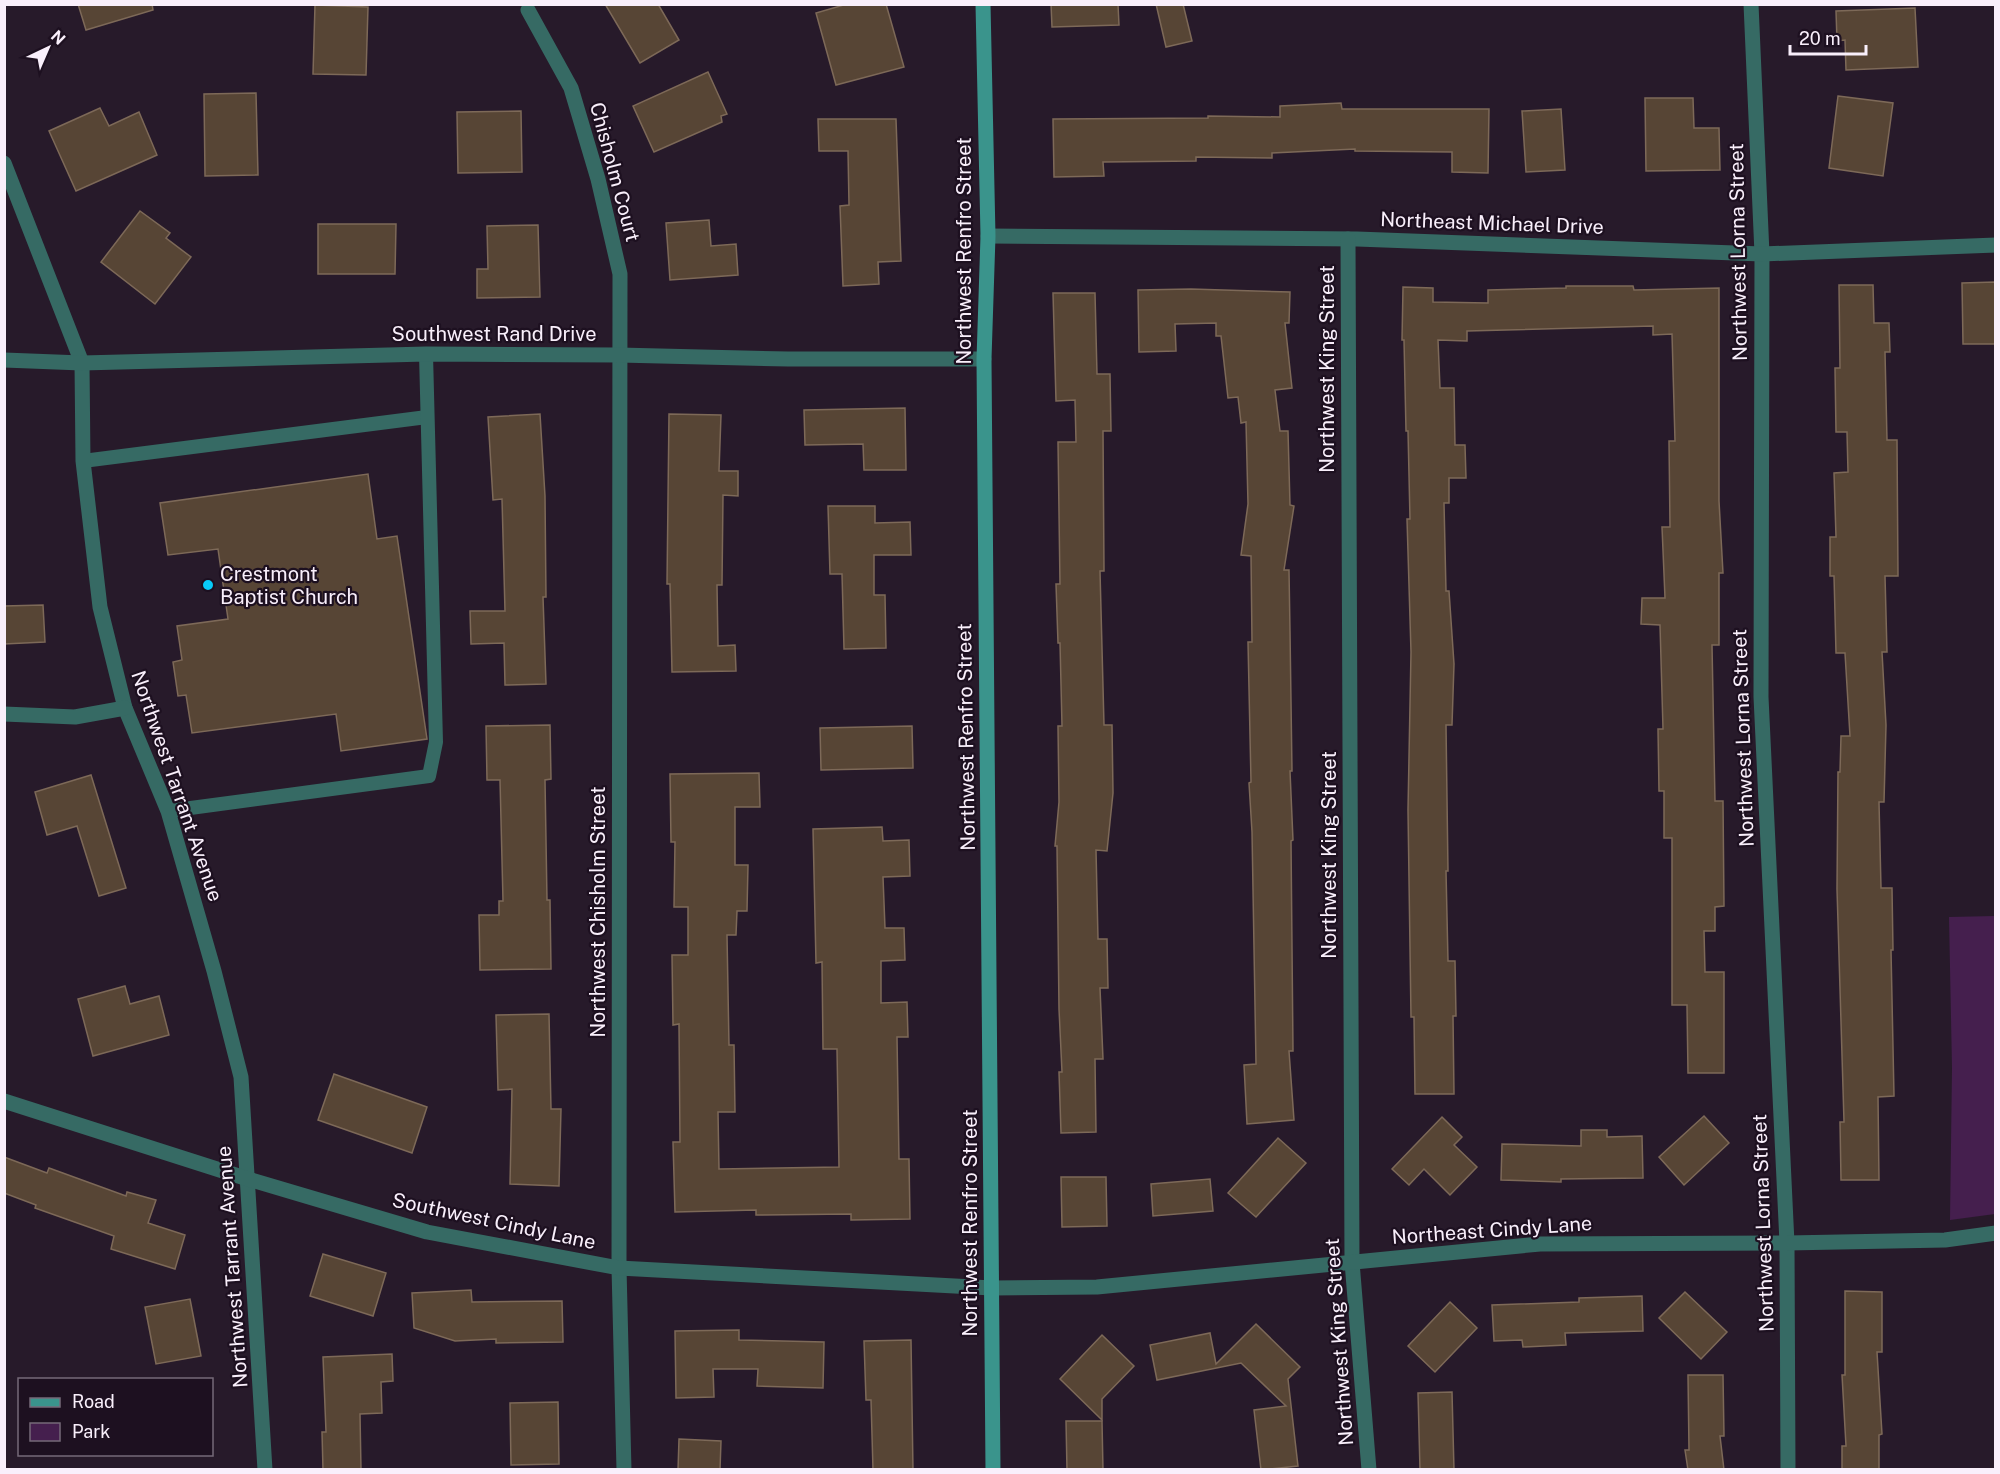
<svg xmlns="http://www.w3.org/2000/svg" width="2000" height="1474" viewBox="0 0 2000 1474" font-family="'Public Sans',sans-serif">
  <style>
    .green { fill: #451f4e }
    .building { fill: #574535; stroke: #7d6958; stroke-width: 1.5 }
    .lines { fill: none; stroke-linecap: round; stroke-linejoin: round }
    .service { stroke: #366a64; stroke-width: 14 }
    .minor { stroke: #366a64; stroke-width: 15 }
    .secondary { stroke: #3a948c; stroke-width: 15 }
    .poi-dot { fill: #08cbf9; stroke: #1d1020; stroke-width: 2 }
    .labels { text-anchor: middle; stroke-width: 4.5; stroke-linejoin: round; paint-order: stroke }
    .street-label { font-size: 20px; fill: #f9effb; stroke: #1d1020 }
    .poi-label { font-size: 20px; fill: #f9effb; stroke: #1d1020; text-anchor: start }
  </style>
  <rect width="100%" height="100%" fill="#271a2a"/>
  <!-- green -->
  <polygon class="green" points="1995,916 1995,1214 1950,1220 1952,1068 1949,917"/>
  <!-- building -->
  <g class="building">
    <polygon points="78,4 152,4 153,10 86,30"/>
    <polygon points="605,4 658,4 679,40 640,63"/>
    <polygon points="847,4 886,4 904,67 836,85 816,13"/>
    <polygon points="1051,4 1118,4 1119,25 1052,27"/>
    <polygon points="1156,4 1183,4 1192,41 1166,47"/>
    <polygon points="315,5 368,7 366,75 313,74"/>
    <polygon points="1915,8 1918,67 1846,70 1845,40 1837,41 1836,11"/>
    <polygon points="708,72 727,114 721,116 722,122 654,152 633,106"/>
    <polygon points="256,93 258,175 205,176 204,94"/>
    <polygon points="1838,96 1893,103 1883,176 1829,168"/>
    <polygon points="1645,98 1693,98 1694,128 1719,128 1720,170 1646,171"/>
    <polygon points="1341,103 1342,109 1489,109 1488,173 1452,172 1452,152 1355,151 1355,149 1272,153 1272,158 1196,157 1196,161 1103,162 1104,176 1054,177 1053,119 1208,118 1208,116 1280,117 1280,106"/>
    <polygon points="100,108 109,126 139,112 157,155 76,191 49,131"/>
    <polygon points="1561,109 1565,170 1526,172 1522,111"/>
    <polygon points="521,111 522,172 458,173 457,112"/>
    <polygon points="818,119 896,119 901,261 878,262 879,284 843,286 840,206 849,205 848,151 819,151"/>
    <polygon points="140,211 170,233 166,238 191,257 155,304 101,262"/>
    <polygon points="709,220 711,246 736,244 738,275 670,280 666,223"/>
    <polygon points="318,224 396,224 395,274 318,274"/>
    <polygon points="538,225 540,297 477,298 477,269 488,269 487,226"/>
    <polygon points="1995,282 1995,344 1963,344 1962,283"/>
    <polygon points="1839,285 1873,285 1874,323 1889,323 1890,352 1885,352 1887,440 1897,440 1898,576 1885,576 1887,652 1882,652 1886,725 1884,802 1879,802 1881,888 1892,888 1893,950 1891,950 1894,1096 1878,1097 1879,1180 1841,1180 1840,1122 1844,1122 1837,889 1838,772 1840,772 1841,736 1850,736 1845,653 1836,653 1834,576 1830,576 1830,537 1836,537 1834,473 1848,472 1847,432 1836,432 1835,368 1840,368"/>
    <polygon points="1566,286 1633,286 1634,290 1719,288 1719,501 1723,573 1719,573 1719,645 1712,645 1715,801 1723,801 1724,906 1715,907 1715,931 1704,931 1705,972 1724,972 1724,1073 1688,1073 1687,1005 1672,1005 1672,838 1664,838 1664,791 1659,791 1658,729 1663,729 1660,625 1641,624 1642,598 1665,598 1662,527 1670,527 1669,441 1675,441 1672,334 1653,335 1653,326 1467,331 1467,341 1438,340 1440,388 1454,388 1455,445 1465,445 1466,478 1449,478 1449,503 1444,503 1446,591 1449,591 1454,664 1452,725 1446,725 1448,871 1446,871 1448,961 1455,961 1456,1016 1453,1016 1454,1094 1415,1094 1414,1017 1411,1017 1408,810 1411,652 1407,519 1410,519 1408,431 1406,431 1404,340 1402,340 1403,287 1433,288 1433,302 1488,303 1488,290 1566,288"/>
    <polygon points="1191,289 1290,292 1289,323 1285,323 1292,388 1275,390 1280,431 1288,431 1290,505 1294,506 1284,570 1289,570 1290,631 1292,771 1290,771 1293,840 1291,841 1293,1051 1289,1051 1294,1120 1247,1124 1244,1065 1256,1064 1252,832 1249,783 1251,782 1248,642 1252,642 1251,556 1241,555 1248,504 1246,422 1241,423 1238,397 1228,398 1221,336 1216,336 1216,323 1175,324 1176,351 1139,352 1138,290"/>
    <polygon points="1053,293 1095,293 1097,374 1110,374 1111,431 1103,431 1104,571 1100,571 1104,725 1112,725 1113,793 1107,851 1096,850 1098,939 1107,939 1108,988 1100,988 1103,1059 1095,1059 1096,1132 1061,1133 1059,1072 1062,1072 1059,1009 1057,846 1055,846 1059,802 1058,726 1062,726 1060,643 1058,643 1056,584 1060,584 1058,442 1076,442 1075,400 1056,401"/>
    <polygon points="905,408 906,470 864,470 863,444 805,445 804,410"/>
    <polygon points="540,414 545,496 546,597 543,597 546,684 505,685 504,643 471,644 470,611 505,611 502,499 493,500 488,417"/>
    <polygon points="669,414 721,415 719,471 738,471 738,496 723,495 722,585 717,585 718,646 735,645 736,671 672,672 670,584 667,584"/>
    <polygon points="368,474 377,539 397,536 427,739 341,751 336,714 192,733 186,695 178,696 173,662 182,660 177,626 228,619 218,549 168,555 160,503"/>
    <polygon points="828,506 875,506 875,523 910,522 911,555 874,555 874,595 885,595 886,648 844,649 842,574 830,574"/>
    <polygon points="43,605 45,642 4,644 4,606"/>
    <polygon points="550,725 551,779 545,780 547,900 550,900 551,969 480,970 479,915 499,915 499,901 503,901 500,780 487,780 486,726"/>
    <polygon points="912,726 913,768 821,770 820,728"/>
    <polygon points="759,773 760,807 735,807 735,865 748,865 747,911 737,911 736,935 727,935 729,1045 734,1045 735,1112 718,1112 719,1169 839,1167 837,1049 823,1049 822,962 816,963 813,829 882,827 883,841 909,840 910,876 883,877 885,928 904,928 905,960 881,961 881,1003 907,1002 908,1037 897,1037 899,1159 909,1159 910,1219 851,1220 851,1214 756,1215 756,1210 675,1212 673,1142 680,1142 679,1024 673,1025 672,955 688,955 688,907 674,907 675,842 671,842 670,774"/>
    <polygon points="91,775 126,888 99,896 77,826 47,835 35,792"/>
    <polygon points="125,986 130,1004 159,996 169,1035 93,1056 78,999"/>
    <polygon points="549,1014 551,1109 561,1109 559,1186 510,1184 512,1089 498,1090 496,1015"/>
    <polygon points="334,1074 427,1107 412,1153 318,1120"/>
    <polygon points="1704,1116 1729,1143 1684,1185 1659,1157"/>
    <polygon points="1442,1117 1462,1137 1454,1145 1477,1167 1450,1195 1424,1169 1409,1185 1392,1169"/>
    <polygon points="1581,1130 1607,1130 1607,1137 1642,1136 1643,1178 1561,1179 1561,1182 1501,1180 1502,1144 1581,1146"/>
    <polygon points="1278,1138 1306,1163 1256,1217 1228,1193"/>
    <polygon points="4,1157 47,1173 49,1168 126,1196 127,1192 156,1200 148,1223 185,1235 175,1269 111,1249 114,1236 35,1208 36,1205 4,1193"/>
    <polygon points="1061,1177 1106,1177 1107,1226 1062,1227"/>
    <polygon points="1210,1179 1213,1211 1153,1216 1151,1184"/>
    <polygon points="323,1254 386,1273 373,1316 310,1296"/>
    <polygon points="471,1290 472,1302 562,1301 563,1342 496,1343 496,1339 455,1341 414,1328 412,1293"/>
    <polygon points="1845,1291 1882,1292 1882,1352 1877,1352 1882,1434 1879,1435 1879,1470 1842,1470 1842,1446 1846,1446 1842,1375 1845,1375"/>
    <polygon points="1685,1292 1727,1332 1701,1359 1659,1318"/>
    <polygon points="1642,1296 1643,1331 1565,1333 1566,1345 1523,1347 1522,1340 1494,1341 1492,1305 1579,1302 1579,1298"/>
    <polygon points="190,1299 201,1356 156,1364 145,1307"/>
    <polygon points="1450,1302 1477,1328 1435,1372 1408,1346"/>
    <polygon points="1256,1324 1300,1367 1288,1379 1298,1466 1261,1470 1254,1410 1286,1406 1241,1363 1157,1380 1150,1345 1210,1333 1216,1364"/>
    <polygon points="739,1330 739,1340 824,1342 823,1388 757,1386 758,1369 713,1369 714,1397 676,1398 675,1331"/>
    <polygon points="1102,1335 1134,1366 1102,1399 1102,1420 1060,1379"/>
    <polygon points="911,1340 913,1470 873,1470 871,1400 866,1400 864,1341"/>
    <polygon points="392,1354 393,1381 381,1382 382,1413 360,1414 361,1470 323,1470 322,1432 326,1432 323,1357"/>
    <polygon points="1688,1375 1723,1375 1724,1436 1720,1436 1724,1470 1688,1470 1685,1450 1689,1450"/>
    <polygon points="1452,1392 1454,1470 1420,1470 1418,1393"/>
    <polygon points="558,1402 559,1464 511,1465 510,1403"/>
    <polygon points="1066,1421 1102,1421 1103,1470 1067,1470"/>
    <polygon points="679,1439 721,1441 720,1470 678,1470"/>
  </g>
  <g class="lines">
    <!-- service -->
    <g class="service">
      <polyline points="83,461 427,417"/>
      <polyline points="168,811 429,776 436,742 426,354"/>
    </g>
    <!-- minor -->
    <g class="minor">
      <polyline points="1751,4 1762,254 1761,697 1787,1243 1788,1470"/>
      <polyline points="528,10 571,88 598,179 620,274 619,1268 624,1470"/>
      <polyline points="4,163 82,363 83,461 100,607 125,708 168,811 214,971 241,1077 265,1470"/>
      <polyline points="988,236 1357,239 1762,254 1996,245"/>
      <polyline points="1348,239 1352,1262 1369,1470"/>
      <polyline points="4,360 82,363 426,354 619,355 788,359 984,359"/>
      <polyline points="4,714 75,717 125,708"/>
      <polyline points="4,1101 248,1179 427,1232 619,1268 992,1288 1097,1287 1540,1244 1787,1243 1945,1240 1996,1233"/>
    </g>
    <!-- secondary -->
    <polyline class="secondary" points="983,4 988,236 984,359 993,1470"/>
  </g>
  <!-- markers -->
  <circle class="poi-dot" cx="208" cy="585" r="6"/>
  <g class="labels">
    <!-- street labels -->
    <g class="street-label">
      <text transform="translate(615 172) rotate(75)" y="7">Chisholm Court</text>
      <text transform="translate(1492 223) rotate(2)" y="7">Northeast Michael Drive</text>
      <text transform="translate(964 251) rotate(-90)" y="7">Northwest Renfro Street</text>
      <text transform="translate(1738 252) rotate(-91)" y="7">Northwest Lorna Street</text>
      <text x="494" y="341">Southwest Rand Drive</text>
      <text transform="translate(1327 369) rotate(-90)" y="7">Northwest King Street</text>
      <text transform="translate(966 737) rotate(-91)" y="7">Northwest Renfro Street</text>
      <text transform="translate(1743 738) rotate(-92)" y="7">Northwest Lorna Street</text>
      <text transform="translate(177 786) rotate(71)" y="7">Northwest Tarrant Avenue</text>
      <text transform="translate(1329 855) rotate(-90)" y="7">Northwest King Street</text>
      <text transform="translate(598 912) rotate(-90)" y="7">Northwest Chisholm Street</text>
      <text transform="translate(494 1221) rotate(12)" y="7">Southwest Cindy Lane</text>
      <text transform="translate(970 1223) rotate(-90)" y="7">Northwest Renfro Street</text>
      <text transform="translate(1763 1223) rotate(-92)" y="7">Northwest Lorna Street</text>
      <text transform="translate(1492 1230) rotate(-4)" y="7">Northeast Cindy Lane</text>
      <text transform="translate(232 1267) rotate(-94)" y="7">Northwest Tarrant Avenue</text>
      <text transform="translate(1339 1342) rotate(-94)" y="7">Northwest King Street</text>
    </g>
    <!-- poi labels -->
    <g class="poi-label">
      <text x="220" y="581">Crestmont<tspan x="220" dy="23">Baptist Church</tspan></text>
    </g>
  </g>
  <!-- border -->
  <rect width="2000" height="1474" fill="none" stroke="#f9effb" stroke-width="12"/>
  <!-- legend -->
  <rect x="18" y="1378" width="195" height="78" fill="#1d1020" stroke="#756978" stroke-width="1.5"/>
  <rect x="30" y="1398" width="30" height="9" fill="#3a948c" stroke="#756978" stroke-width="1.5"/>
  <text x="72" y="1408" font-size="18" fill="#f9effb">Road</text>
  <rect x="30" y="1423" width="30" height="18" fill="#451f4e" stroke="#756978" stroke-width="1.5"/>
  <text x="72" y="1438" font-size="18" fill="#f9effb">Park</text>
  <!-- north arrow -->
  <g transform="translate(48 48) rotate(44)" stroke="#1d1020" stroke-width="4.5" paint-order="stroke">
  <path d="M0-4.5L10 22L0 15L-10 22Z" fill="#f9effb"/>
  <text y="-9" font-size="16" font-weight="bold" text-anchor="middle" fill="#f9effb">N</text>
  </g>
  <!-- scale -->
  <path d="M1790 45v9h76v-9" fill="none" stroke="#f9effb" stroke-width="3"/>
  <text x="1799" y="45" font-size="18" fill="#f9effb" stroke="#1d1020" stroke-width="4.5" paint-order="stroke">20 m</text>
</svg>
